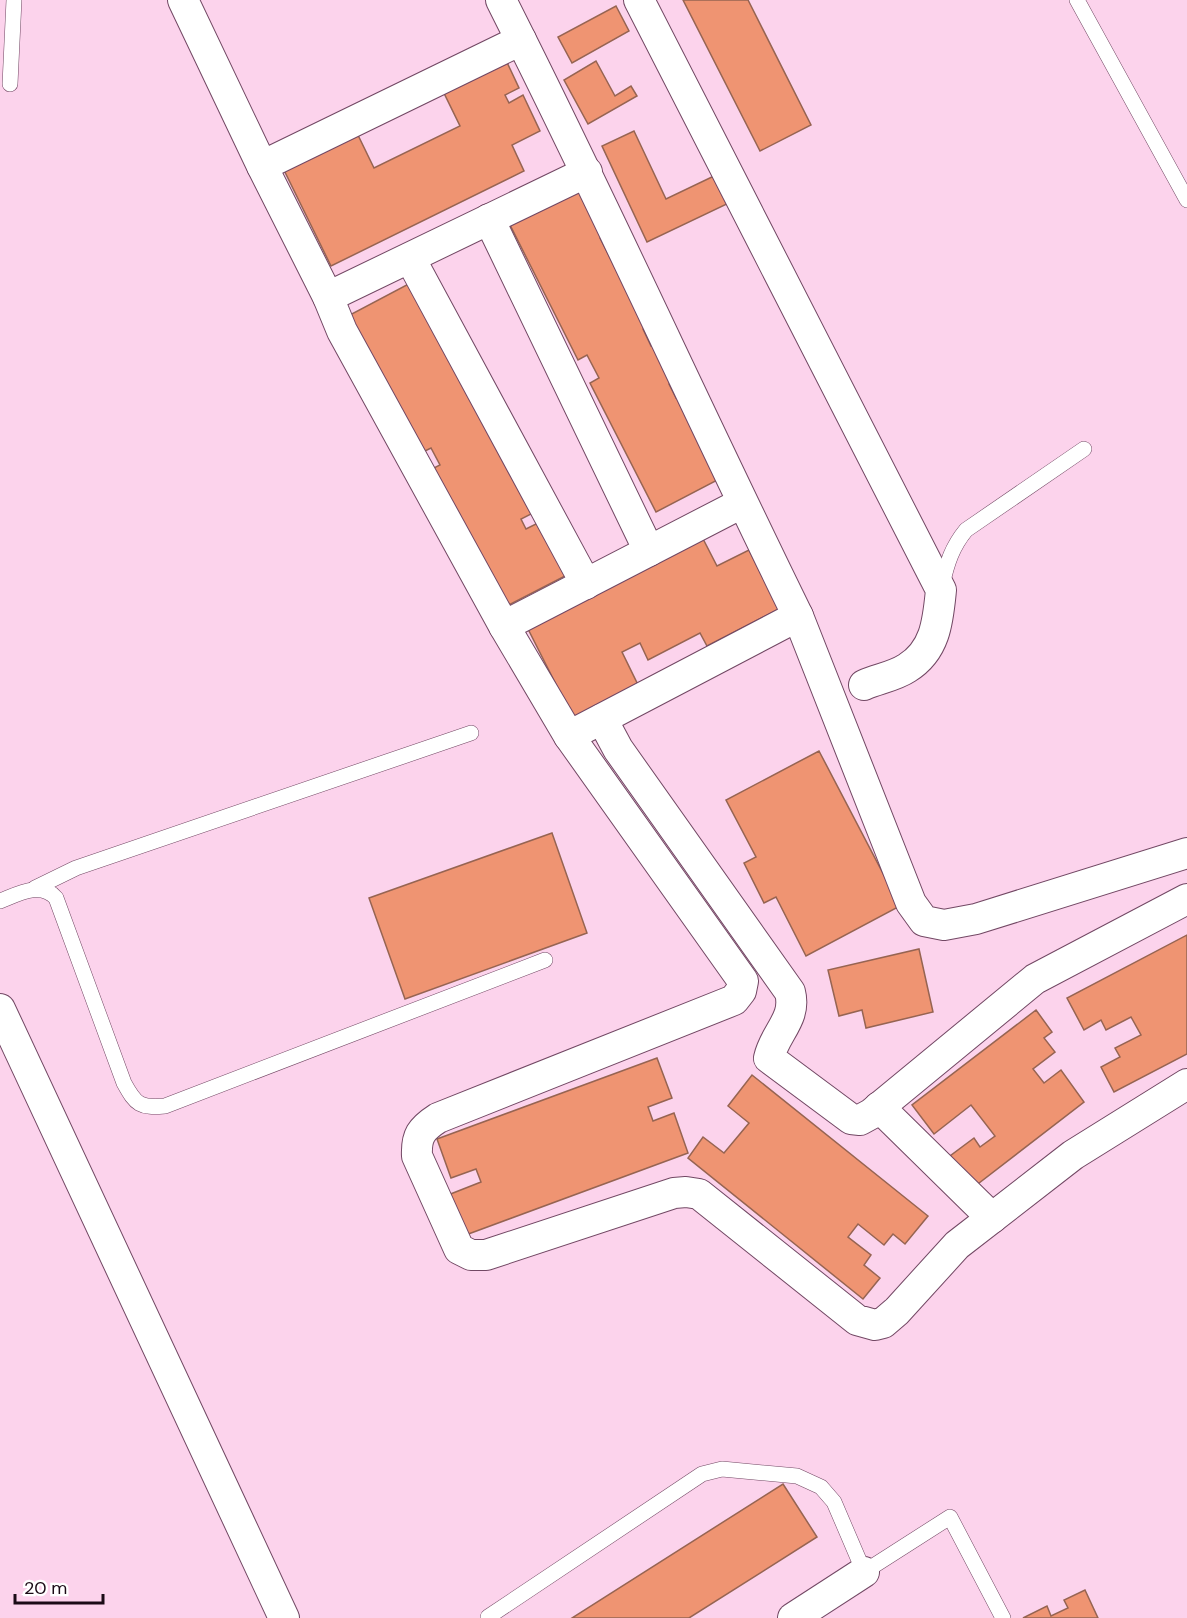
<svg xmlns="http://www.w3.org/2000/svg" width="1187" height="1618" viewBox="0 0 1187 1618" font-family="'DM Sans',sans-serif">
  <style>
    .building { fill: #ef9472; stroke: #966452; stroke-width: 1.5 }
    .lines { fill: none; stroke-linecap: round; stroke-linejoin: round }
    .service-casing { stroke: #724864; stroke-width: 16 }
    .minor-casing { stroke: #724864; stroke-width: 32 }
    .service { stroke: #fff; stroke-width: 15 }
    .minor { stroke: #fff; stroke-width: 30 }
  </style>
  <rect width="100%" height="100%" fill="#fcd3ec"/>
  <!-- building -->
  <g class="building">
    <polygon points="683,0 748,0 811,125 760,151"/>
    <polygon points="616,6 629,31 572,63 558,37"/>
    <polygon points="504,56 519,88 505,95 509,103 523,95 540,131 512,145 524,171 331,266 282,166 355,129 374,168 460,126 441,87"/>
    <polygon points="596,61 615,96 631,86 637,96 588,124 564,80"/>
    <polygon points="634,131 666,199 716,175 729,203 647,242 602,146"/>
    <polygon points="578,183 604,236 600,238 627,291 650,325 643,329 651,346 659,342 678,379 669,384 676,398 685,393 727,475 656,512 590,383 599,378 587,355 578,360 507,219"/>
    <polygon points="418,279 537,511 521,519 526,529 542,521 569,574 497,611 460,515 455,506 445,511 426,472 440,465 431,448 417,455 346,317"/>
    <polygon points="699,531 717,566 749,550 779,609 707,646 700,633 648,660 640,643 622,652 642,693 577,726 524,621"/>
    <polygon points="819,751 900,906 806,956 776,897 764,903 744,863 756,857 726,800"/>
    <polygon points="552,833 587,933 405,999 369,898"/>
    <polygon points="1187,935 1187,1054 1114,1092 1101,1067 1120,1057 1115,1048 1141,1035 1131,1017 1106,1030 1101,1020 1084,1030 1067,998"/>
    <polygon points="919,949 933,1012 866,1028 862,1010 839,1016 828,970"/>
    <polygon points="1036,1010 1052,1032 1044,1038 1055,1052 1033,1069 1044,1083 1061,1070 1084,1102 970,1190 946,1159 974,1138 980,1147 995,1136 971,1105 934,1134 912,1105"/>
    <polygon points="657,1058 672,1098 648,1107 653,1121 674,1113 688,1153 463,1236 448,1195 481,1182 476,1169 451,1178 437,1139"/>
    <polygon points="752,1075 928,1216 905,1244 893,1234 884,1245 858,1224 848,1237 871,1255 864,1265 880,1278 863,1299 688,1158 703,1137 724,1153 749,1123 728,1106"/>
    <polygon points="783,1484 817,1537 689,1618 572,1618"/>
    <polygon points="1085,1590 1098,1618 1023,1618 1047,1606 1051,1616 1068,1608 1064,1600"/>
  </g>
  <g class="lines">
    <!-- service casing -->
    <g class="service-casing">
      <g id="service">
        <polyline points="1077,0 1187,200"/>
        <polyline points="10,84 14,0"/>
        <path d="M942 585C947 563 952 547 966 530L1084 449"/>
        <polyline points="35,888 76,868 471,733"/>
        <path d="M0 901C18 894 41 881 56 898L124 1083C136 1105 140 1108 165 1106L545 960"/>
        <polyline points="488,1617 702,1474 722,1469 797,1476 821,1487 834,1502 864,1572 950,1517 1003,1618"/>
      </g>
    </g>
    <!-- minor casing -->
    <g class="minor-casing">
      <g id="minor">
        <path d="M183 0 262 166 328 297 342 331 504 626 569 736 743 981 741 991 734 1000 438 1118C421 1129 416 1136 417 1156L459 1249 471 1255H486L674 1193 686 1192 699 1194 857 1320 875 1325 883 1323 897 1311 957 1245 1073 1155 1187 1084"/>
        <polyline points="501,0 521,40"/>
        <path d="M639 0 941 590C938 620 936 650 907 668 895 676 878 679 864 685"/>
        <path d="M262 166 521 40C616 230 704 425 798 616L569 736"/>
        <polyline points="489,219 649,551"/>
        <polyline points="410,258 586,584"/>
        <polyline points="328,297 587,172"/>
        <polyline points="798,616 911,903 924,921 944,925 976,919 1187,853"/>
        <polyline points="504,626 742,503"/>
        <path d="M602 719 618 749 790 992C797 1019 775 1032 769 1058L851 1119 860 1120 871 1114 1035 979 1187 899"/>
        <polyline points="0,1009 284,1618"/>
        <polyline points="879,1107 992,1218"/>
        <polyline points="793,1618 864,1572"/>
      </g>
    </g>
    <!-- service -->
    <use href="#service" class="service"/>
    <!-- minor -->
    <use href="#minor" class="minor"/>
  </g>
  <!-- scale -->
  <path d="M15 1594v9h88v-9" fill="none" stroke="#1b0b16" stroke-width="3"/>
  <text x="24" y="1594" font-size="18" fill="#1b0b16" stroke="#ffffff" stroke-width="4.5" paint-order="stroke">20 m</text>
</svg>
